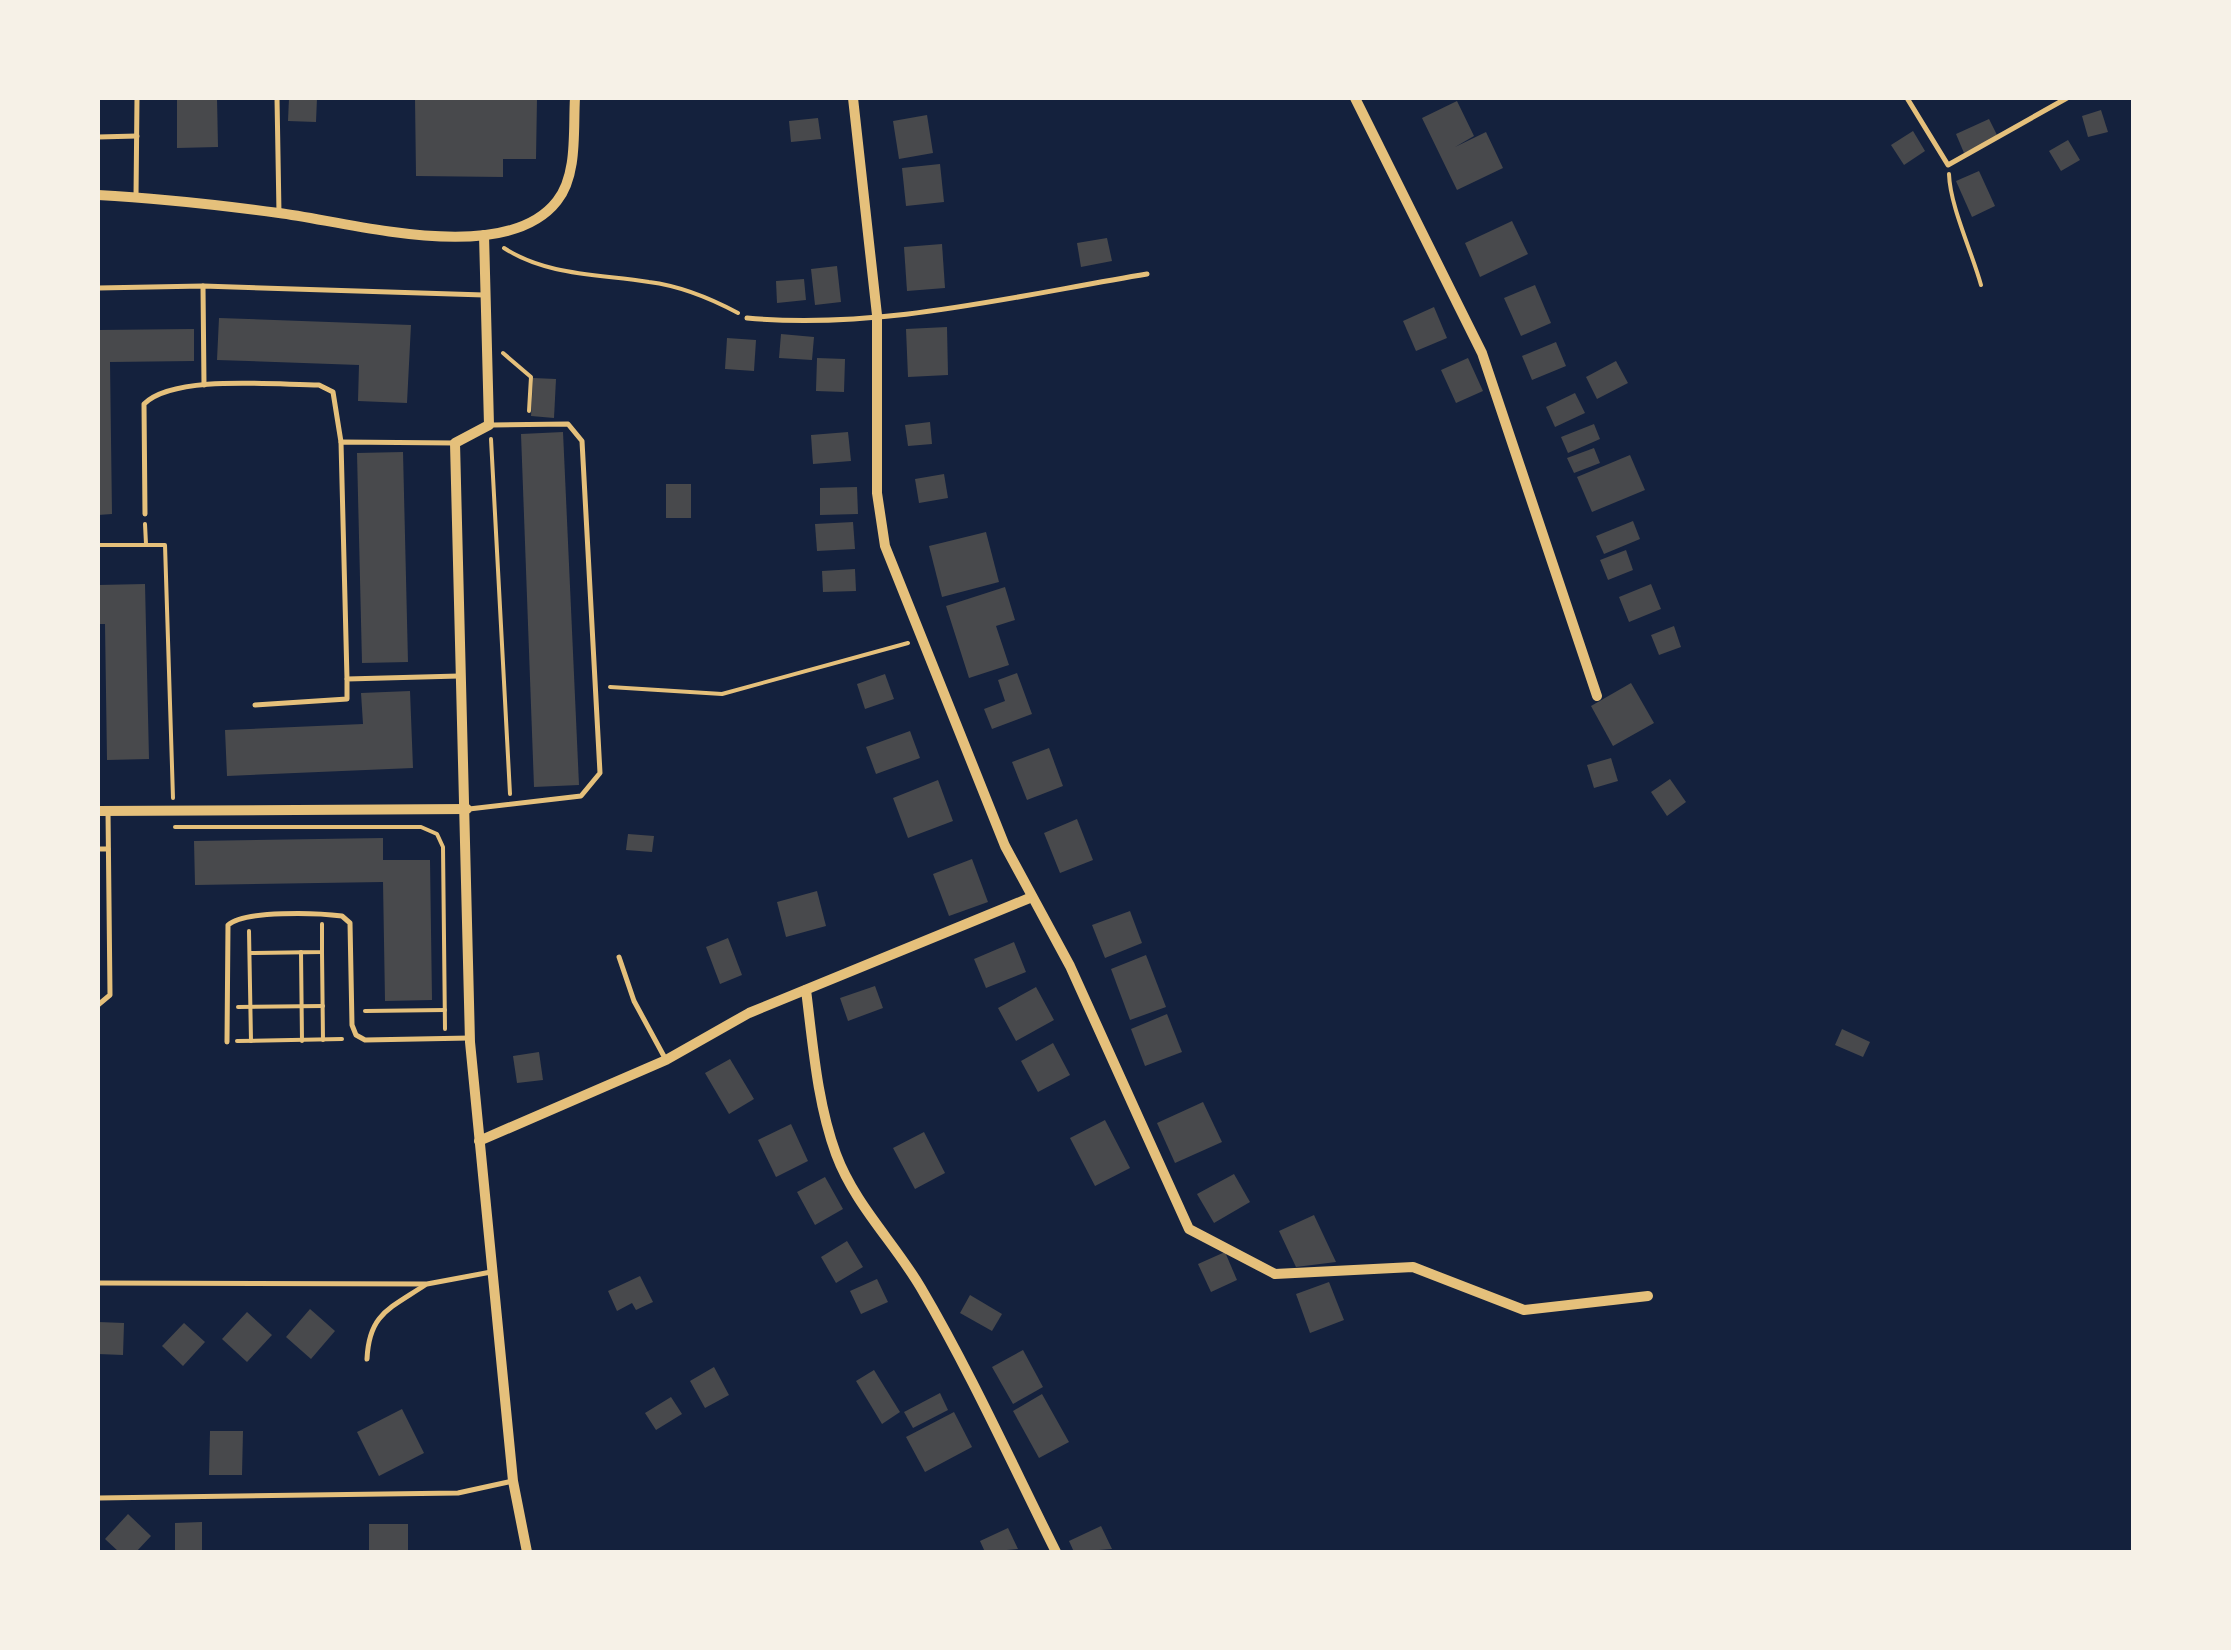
<svg xmlns="http://www.w3.org/2000/svg" width="2231" height="1650" viewBox="0 0 2231 1650" font-family="Arial,sans-serif">
  <style>
    .building { fill: #48494c }
    .lines { fill: none; stroke-linecap: round; stroke-linejoin: round }
    .path { stroke: #e5c07b; stroke-width: 4 }
    .service { stroke: #e5c07b; stroke-width: 5 }
    .minor { stroke: #e5c07b; stroke-width: 10 }
  </style>
  <rect width="100%" height="100%" fill="#14213d"/>
  <!-- building -->
  <g class="building">
    <polygon points="177,98 217,98 218,147 177,148"/>
    <polygon points="289,98 317,98 316,122 288,121"/>
    <polygon points="415,98 537,98 536,159 503,159 503,177 416,176"/>
    <polygon points="1457,101 1474,136 1455,147 1486,132 1503,168 1457,190 1422,118"/>
    <polygon points="2101,110 2108,132 2088,137 2082,116"/>
    <polygon points="927,115 933,153 899,159 893,121"/>
    <polygon points="818,118 821,139 791,142 789,121"/>
    <polygon points="1989,119 1998,137 1964,153 1956,134"/>
    <polygon points="1913,131 1925,151 1904,165 1891,145"/>
    <polygon points="2068,140 2080,160 2061,171 2049,151"/>
    <polygon points="940,164 944,202 906,206 902,168"/>
    <polygon points="1979,171 1995,206 1972,217 1956,181"/>
    <polygon points="1512,221 1528,254 1480,277 1465,243"/>
    <polygon points="1107,238 1112,261 1081,267 1077,243"/>
    <polygon points="942,244 945,288 907,291 904,247"/>
    <polygon points="837,266 841,302 815,305 811,269"/>
    <polygon points="804,279 806,300 777,303 776,281"/>
    <polygon points="1535,285 1551,323 1521,336 1504,298"/>
    <polygon points="1434,307 1447,338 1416,351 1403,321"/>
    <polygon points="219,318 411,325 407,403 358,401 359,365 217,360"/>
    <polygon points="947,327 948,375 908,377 906,329"/>
    <polygon points="194,329 194,361 110,362 112,514 98,515 98,330"/>
    <polygon points="781,334 814,337 812,360 779,358"/>
    <polygon points="727,338 756,340 754,371 725,369"/>
    <polygon points="1556,342 1566,366 1532,380 1522,356"/>
    <polygon points="817,358 845,359 844,392 816,391"/>
    <polygon points="1468,358 1483,391 1456,403 1441,370"/>
    <polygon points="1616,361 1628,383 1597,399 1586,377"/>
    <polygon points="533,378 556,379 554,418 531,416"/>
    <polygon points="1575,393 1585,413 1555,427 1546,407"/>
    <polygon points="930,422 932,444 908,446 905,425"/>
    <polygon points="1594,424 1600,439 1568,453 1561,437"/>
    <polygon points="563,432 579,785 534,787 521,434"/>
    <polygon points="848,432 851,461 813,464 811,435"/>
    <polygon points="1594,448 1600,463 1574,473 1567,458"/>
    <polygon points="403,452 408,662 362,663 357,453"/>
    <polygon points="1630,455 1645,490 1592,512 1577,477"/>
    <polygon points="944,474 948,498 919,503 915,479"/>
    <rect x="666" y="484" width="25" height="34"/>
    <polygon points="857,487 858,514 820,515 820,488"/>
    <polygon points="1633,521 1640,539 1604,554 1596,536"/>
    <polygon points="853,522 855,549 817,551 815,524"/>
    <polygon points="986,532 999,582 942,597 929,546"/>
    <polygon points="1626,550 1633,570 1608,580 1600,560"/>
    <polygon points="855,569 856,591 823,592 822,571"/>
    <polygon points="145,584 149,759 107,760 105,624 98,624 98,585"/>
    <polygon points="1651,584 1661,609 1629,622 1619,597"/>
    <polygon points="1005,587 1015,620 996,626 1009,665 969,678 946,606"/>
    <polygon points="1674,626 1681,647 1659,655 1651,635"/>
    <polygon points="1017,673 1032,714 992,729 984,709 1005,701 998,680"/>
    <polygon points="885,674 894,699 865,709 857,684"/>
    <polygon points="1631,683 1654,723 1613,746 1591,706"/>
    <polygon points="410,691 413,768 227,776 225,730 363,724 361,693"/>
    <polygon points="910,731 920,758 876,774 866,747"/>
    <polygon points="1049,748 1063,786 1027,800 1012,762"/>
    <polygon points="1611,758 1618,781 1594,788 1587,765"/>
    <polygon points="1670,779 1686,802 1667,816 1651,792"/>
    <polygon points="938,780 953,821 908,838 893,798"/>
    <polygon points="1077,819 1093,860 1060,873 1044,833"/>
    <polygon points="628,834 654,836 652,852 626,850"/>
    <polygon points="383,838 383,860 430,860 432,1000 385,1001 383,882 195,885 194,841"/>
    <polygon points="972,859 988,902 949,916 933,874"/>
    <polygon points="817,891 826,926 786,937 777,902"/>
    <polygon points="1130,911 1142,943 1105,958 1092,925"/>
    <polygon points="728,938 742,975 720,984 706,947"/>
    <polygon points="1014,942 1026,972 986,988 974,959"/>
    <polygon points="1146,955 1166,1007 1130,1020 1111,969"/>
    <polygon points="875,986 883,1008 848,1021 840,998"/>
    <polygon points="1036,987 1054,1020 1016,1041 998,1008"/>
    <polygon points="1167,1014 1182,1052 1145,1066 1131,1029"/>
    <polygon points="1842,1029 1870,1042 1863,1057 1835,1045"/>
    <polygon points="1053,1043 1070,1075 1038,1092 1021,1061"/>
    <polygon points="539,1052 543,1080 517,1083 513,1056"/>
    <polygon points="730,1059 754,1099 729,1114 705,1073"/>
    <polygon points="1203,1102 1222,1142 1175,1163 1157,1123"/>
    <polygon points="1105,1120 1130,1168 1095,1186 1070,1138"/>
    <polygon points="791,1124 808,1161 776,1177 758,1140"/>
    <polygon points="924,1132 945,1173 915,1189 893,1148"/>
    <polygon points="1234,1174 1250,1202 1214,1223 1197,1194"/>
    <polygon points="825,1177 843,1209 815,1225 797,1192"/>
    <polygon points="1314,1215 1336,1262 1296,1267 1279,1231"/>
    <polygon points="847,1241 863,1267 836,1283 821,1257"/>
    <polygon points="1225,1252 1237,1280 1211,1292 1198,1264"/>
    <polygon points="640,1276 653,1302 636,1310 632,1303 617,1311 608,1291"/>
    <polygon points="877,1279 888,1302 861,1314 850,1291"/>
    <polygon points="1329,1282 1344,1320 1310,1333 1296,1294"/>
    <polygon points="970,1295 1002,1314 992,1331 960,1313"/>
    <polygon points="310,1309 335,1331 311,1359 286,1337"/>
    <polygon points="247,1312 272,1335 247,1362 222,1339"/>
    <polygon points="98,1322 124,1323 123,1355 98,1354"/>
    <polygon points="184,1323 205,1342 183,1366 162,1346"/>
    <polygon points="1023,1350 1043,1387 1013,1404 992,1367"/>
    <polygon points="714,1367 729,1395 705,1408 690,1381"/>
    <polygon points="874,1370 900,1412 882,1424 856,1381"/>
    <polygon points="940,1393 948,1410 913,1428 904,1412"/>
    <polygon points="1042,1394 1069,1442 1039,1458 1013,1411"/>
    <polygon points="671,1397 682,1414 656,1430 645,1413"/>
    <polygon points="402,1409 424,1453 379,1476 357,1432"/>
    <polygon points="954,1412 972,1447 925,1472 906,1437"/>
    <polygon points="210,1431 243,1431 242,1475 209,1475"/>
    <polygon points="128,1514 151,1536 136,1552 119,1552 105,1539"/>
    <polygon points="202,1522 202,1552 175,1552 175,1523"/>
    <rect x="369" y="1524" width="39" height="28"/>
    <polygon points="1101,1526 1112,1549 1074,1552 1069,1541"/>
    <polygon points="1008,1528 1018,1549 985,1552 980,1541"/>
  </g>
  <g class="lines">
    <!-- path -->
    <g class="path">
      <path d="M1949 174C1950 206 1972 252 1981 285"/>
      <path d="M504 248C547 276 600 274 649 282 681 286 710 298 738 313"/>
      <polyline points="503,353 531,377 529,411"/>
      <polyline points="491,439 510,794"/>
      <polyline points="145,524 146,544"/>
      <polyline points="98,545 165,545 173,798"/>
      <polyline points="610,687 722,694 908,643"/>
      <polyline points="175,827 421,827 437,834 443,847 445,1029"/>
      <polyline points="249,931 251,1041"/>
      <polyline points="301,952 302,1041"/>
      <polyline points="322,952 323,1040"/>
      <polyline points="250,953 322,952 322,924"/>
      <polyline points="238,1007 323,1006"/>
      <polyline points="365,1011 445,1010"/>
      <polyline points="237,1041 342,1039"/>
    </g>
    <!-- service -->
    <g class="service">
      <polyline points="277,98 279,213"/>
      <polyline points="1907,98 1948,165 2067,98"/>
      <polyline points="98,137 137,136"/>
      <polyline points="136,197 137,98"/>
      <polyline points="203,286 204,385"/>
      <polyline points="98,288 203,286 484,295"/>
      <path d="M747 318C881 330 1014 296 1147 274"/>
      <path d="M145 514 144 404C174 374 276 385 319 385L333 392 341 442"/>
      <polyline points="347,679 341,442 455,443"/>
      <polyline points="255,705 347,699 347,679 459,676"/>
      <polyline points="469,809 581,796 600,773 582,441 568,424 492,425"/>
      <polyline points="98,849 108,849"/>
      <polyline points="619,957 634,1001 666,1060"/>
      <polyline points="98,1005 110,995 108,811"/>
      <path d="M227 1042 228 925C245 910 318 913 342 916L350 923 352 1025 356 1035 365 1040 470 1038"/>
      <polyline points="98,1283 427,1284 491,1272"/>
      <path d="M367 1359C369 1314 389 1309 425 1285"/>
      <polyline points="98,1498 458,1493 513,1481"/>
    </g>
    <!-- minor -->
    <g class="minor">
      <polyline points="853,98 877,315 877,493 885,546 1005,846 1070,966 1189,1229 1275,1274 1413,1267 1524,1310 1648,1296"/>
      <polyline points="1355,98 1482,353 1597,696"/>
      <path d="M98 195C158 198 219 205 279 213 350 222 505 268 557 201 578 175 573 129 575 98"/>
      <polyline points="484,235 489,425 455,443 470,1042 513,1481 527,1552"/>
      <polyline points="98,811 467,809"/>
      <path d="M806 990C813 1045 817 1102 836 1154 855 1205 894 1242 921 1288 971 1373 1012 1464 1056 1552"/>
      <polyline points="479,1141 666,1060 749,1013 1032,897"/>
    </g>
  </g>
  <!-- border -->
  <rect width="2231" height="1650" fill="none" stroke="#f6f1e7" stroke-width="200"/>
</svg>
